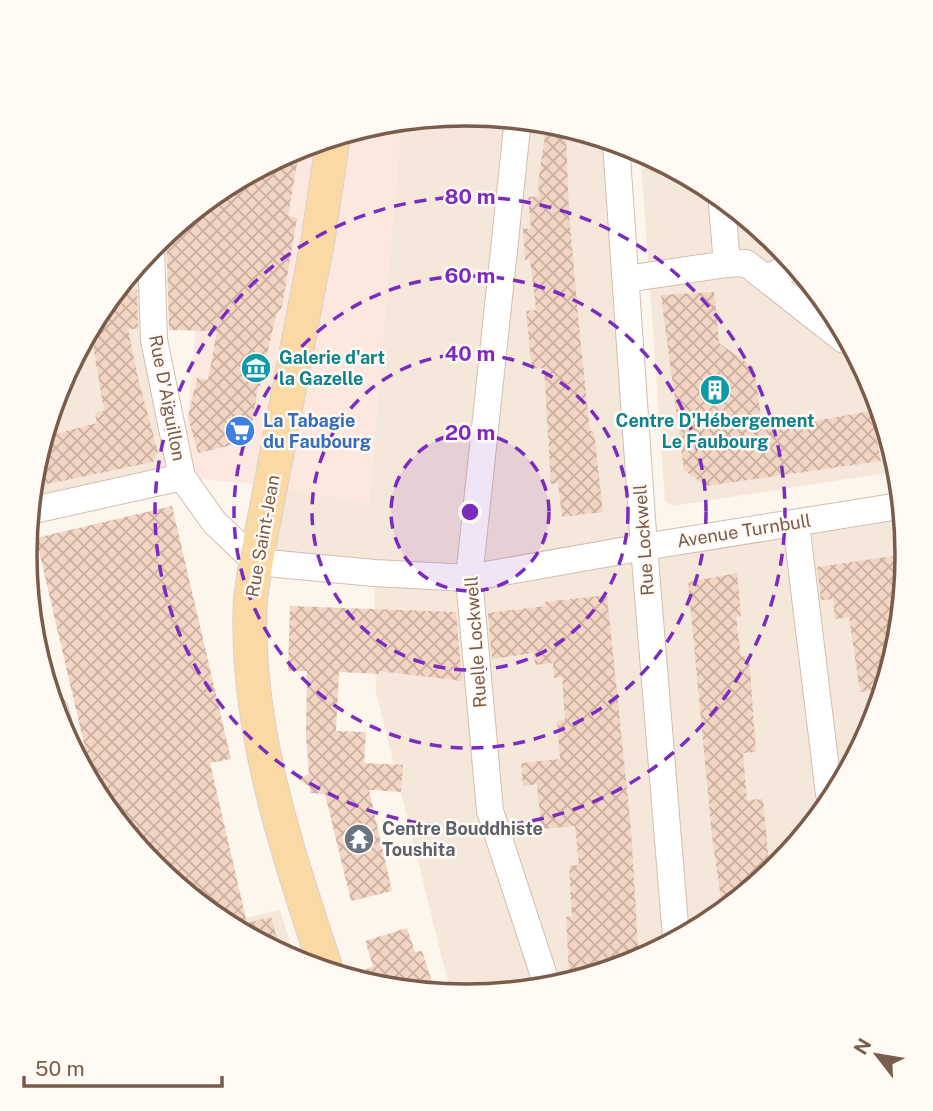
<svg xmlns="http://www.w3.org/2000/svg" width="933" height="1111" viewBox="0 0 933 1111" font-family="'Public Sans',sans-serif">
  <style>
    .residential { fill: #f5e8da }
    .commercial { fill: #fde8e0 }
    .building { fill: url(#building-cross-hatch) }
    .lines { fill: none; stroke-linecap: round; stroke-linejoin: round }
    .minor-casing { stroke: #d1beb0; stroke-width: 28 }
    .major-casing { stroke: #dad1cd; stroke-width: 35 }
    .minor { stroke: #fff; stroke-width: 26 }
    .major { stroke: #fbd9a5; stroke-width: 33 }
    .ring { fill: none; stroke: #7b2cbf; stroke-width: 3.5; stroke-dasharray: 12 9 }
    .labels { text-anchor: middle; stroke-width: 5; stroke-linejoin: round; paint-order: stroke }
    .culture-label { font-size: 18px; font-weight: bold; fill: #0d838f; stroke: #fffaf3; text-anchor: start }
    .street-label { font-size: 18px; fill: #7a5c4d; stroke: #fffaf3 }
    .shop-label { font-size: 18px; font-weight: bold; fill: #366cbe; stroke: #fffaf3; text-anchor: start }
    .worship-label { font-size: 18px; font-weight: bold; fill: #5b616d; stroke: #fffaf3; text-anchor: start }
    .rim { fill: none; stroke: #7a5c4d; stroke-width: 3.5 }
    .centre { fill: #7b2cbf; stroke: #fffaf3; stroke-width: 3.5 }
    .ring-label { font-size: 21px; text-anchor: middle; font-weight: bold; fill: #7b2cbf; stroke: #fffaf3; stroke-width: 5; stroke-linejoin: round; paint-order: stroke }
  </style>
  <defs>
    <pattern id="building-cross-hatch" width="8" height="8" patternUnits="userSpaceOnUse" patternTransform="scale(1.75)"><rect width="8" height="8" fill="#f3d5c3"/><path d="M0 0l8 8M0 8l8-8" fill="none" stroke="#cab0a1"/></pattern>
  </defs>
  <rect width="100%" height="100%" fill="#fdf6ec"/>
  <!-- residential -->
  <g class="residential">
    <polygon points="467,114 615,143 644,546 899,506 908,556 875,725 779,868 635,964 466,997 451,994 376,692 374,574 256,562 272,486 369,503 401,126"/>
    <polygon points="640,150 779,243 875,387 892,472 673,506 665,501"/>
    <polygon points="151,247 182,477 34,510 58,386"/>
    <polygon points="280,910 297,964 233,921"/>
  </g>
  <!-- commercial -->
  <polygon class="commercial" points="401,126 369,503 272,486 182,477 207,208 298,147"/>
  <!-- building -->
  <g class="building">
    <polygon points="546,129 566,133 569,214 580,336 590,431 594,431 603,512 562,517 558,483 551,484 544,368 532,369 526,311 536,310 530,259 525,260 523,228 531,229 528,197 539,196 538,183"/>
    <polygon points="300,147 288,216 297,218 282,307 276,315 260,386 258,386 252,425 241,423 246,442 198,453 188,417 197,378 208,380 217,331 169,330 166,235"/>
    <polygon points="137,290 138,329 128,329 138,378 158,452 153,462 38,486 48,436 97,423 95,413 104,411 94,351 94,332 120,293"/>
    <polygon points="714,292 719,343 754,368 763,430 871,411 881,461 706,486 684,470 661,295"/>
    <polygon points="172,506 231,759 210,763 247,923 271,917 281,953 154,868 91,774 36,538"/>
    <polygon points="908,554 882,689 860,692 849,617 835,619 833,599 821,600 817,567"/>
    <polygon points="737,573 741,616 736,617 741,657 749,656 756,752 743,753 747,800 763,799 770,874 722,906 712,836 688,582"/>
    <polygon points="607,595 631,829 639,962 585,974 584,972 569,973 566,917 572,916 569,866 579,865 575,826 541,829 537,784 523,786 521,763 560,759 557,721 565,720 562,677 554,678 553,663 535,665 534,653 492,659 488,613 546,606 545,602"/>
    <polygon points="290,606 456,612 462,681 379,671 379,674 339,672 336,731 366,732 364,763 403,765 401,792 369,790 392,891 351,901 325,794 310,793 310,787 298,779 309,774 306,736 307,671 288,671"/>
    <polygon points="407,928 415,952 422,951 435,991 353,975 373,966 365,941"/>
  </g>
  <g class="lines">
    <!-- minor casing -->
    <g class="minor-casing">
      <g id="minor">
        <polyline points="517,128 469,578 490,811 546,982"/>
        <polyline points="616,143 644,547 676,937"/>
        <polyline points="722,205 727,264"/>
        <polyline points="151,247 154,340 182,477 214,522 256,562 374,573 469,578 644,547 899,506"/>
        <polyline points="765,278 794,266"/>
        <polyline points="626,279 727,264 746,263 844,340"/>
        <polyline points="34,510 182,477"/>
        <polyline points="796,523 829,794"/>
        <polyline points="55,710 59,725"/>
      </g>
    </g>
    <!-- major casing -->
    <g class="major-casing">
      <path id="major" d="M326 969C288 852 247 735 250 610 250 594 254 578 256 562L318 239 333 140"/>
    </g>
    <!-- minor -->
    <use href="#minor" class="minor"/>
    <!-- major -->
    <use href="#major" class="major"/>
  </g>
  <!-- distance rings -->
  <circle cx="470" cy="512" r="79" fill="#7b2cbf" fill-opacity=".12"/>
  <g class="ring">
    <circle cx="470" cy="512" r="79"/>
    <circle cx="470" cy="512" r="158"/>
    <circle cx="470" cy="512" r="236"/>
    <circle cx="470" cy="512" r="315"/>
  </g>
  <!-- icons -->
  <defs>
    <g id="museum-disc" transform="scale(1.575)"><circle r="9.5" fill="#0f9aa8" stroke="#fffaf3"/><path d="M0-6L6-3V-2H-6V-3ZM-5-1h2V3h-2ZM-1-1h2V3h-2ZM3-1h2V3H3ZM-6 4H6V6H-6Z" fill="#fff"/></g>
    <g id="building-disc" transform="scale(1.575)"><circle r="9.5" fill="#0f9aa8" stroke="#fffaf3"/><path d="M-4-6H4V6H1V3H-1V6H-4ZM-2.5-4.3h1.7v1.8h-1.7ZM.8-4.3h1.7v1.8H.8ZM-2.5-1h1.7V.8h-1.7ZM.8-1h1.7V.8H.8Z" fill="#fff"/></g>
    <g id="supermarket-disc" transform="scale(1.575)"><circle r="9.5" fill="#3f7fe0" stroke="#fffaf3"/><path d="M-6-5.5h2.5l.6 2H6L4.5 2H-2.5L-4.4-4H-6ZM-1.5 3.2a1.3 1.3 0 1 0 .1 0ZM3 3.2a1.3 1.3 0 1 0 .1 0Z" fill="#fff"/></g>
    <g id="temple-disc" transform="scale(1.575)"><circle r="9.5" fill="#6b7280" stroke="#fffaf3"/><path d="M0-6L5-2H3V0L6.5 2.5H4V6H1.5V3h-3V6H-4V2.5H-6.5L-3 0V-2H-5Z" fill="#fff"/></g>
  </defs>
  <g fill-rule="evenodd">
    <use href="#museum-disc" x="256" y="368"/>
    <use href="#building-disc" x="715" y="390"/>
    <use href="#supermarket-disc" x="240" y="431"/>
    <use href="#temple-disc" x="359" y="839"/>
  </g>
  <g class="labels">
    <!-- culture labels -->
    <g class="culture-label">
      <text x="279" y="364">Galerie d'art<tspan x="279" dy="21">la Gazelle</tspan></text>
      <text x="715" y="427" text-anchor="middle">Centre D'Hébergement<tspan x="715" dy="21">Le Faubourg</tspan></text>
    </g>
    <!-- street labels -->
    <g class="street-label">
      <text transform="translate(167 398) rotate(79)" y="6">Rue D'Aiguillon</text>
      <text transform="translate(744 531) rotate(-9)" y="6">Avenue Turnbull</text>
      <text transform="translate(263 536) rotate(-80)" y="6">Rue Saint-Jean</text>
      <text transform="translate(644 540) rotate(-94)" y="6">Rue Lockwell</text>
      <text transform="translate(476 642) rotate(-94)" y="6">Ruelle Lockwell</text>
    </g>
    <!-- shop labels -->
    <g class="shop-label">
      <text x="263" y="427">La Tabagie<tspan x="263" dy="21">du Faubourg</tspan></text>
    </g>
    <!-- worship labels -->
    <g class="worship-label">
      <text x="382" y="835">Centre Bouddhiste<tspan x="382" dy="21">Toushita</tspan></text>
    </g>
  </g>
  <!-- crop -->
  <path d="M0 0H933V1111H0ZM37 555a429 429 0 1 1 858 0a429 429 0 1 1-858 0Z" fill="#fffaf3" fill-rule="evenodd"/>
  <path class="rim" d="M37 555a429 429 0 1 1 858 0a429 429 0 1 1-858 0Z"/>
  <circle cx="470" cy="512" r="10" class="centre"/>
  <g class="ring-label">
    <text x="470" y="204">80 m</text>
    <text x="470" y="283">60 m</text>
    <text x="470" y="361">40 m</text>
    <text x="470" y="440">20 m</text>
  </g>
  <!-- north arrow -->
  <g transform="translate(877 1055) rotate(301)" stroke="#fffaf3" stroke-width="5" paint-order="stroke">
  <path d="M0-5L12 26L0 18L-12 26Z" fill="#7a5c4d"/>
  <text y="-10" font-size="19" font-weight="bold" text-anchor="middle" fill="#7a5c4d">N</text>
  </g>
  <!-- scale -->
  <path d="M24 1076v10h198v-10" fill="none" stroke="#7a5c4d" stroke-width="3.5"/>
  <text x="35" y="1076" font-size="21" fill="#7a5c4d" stroke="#fffaf3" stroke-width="5" paint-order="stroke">50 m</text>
</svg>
